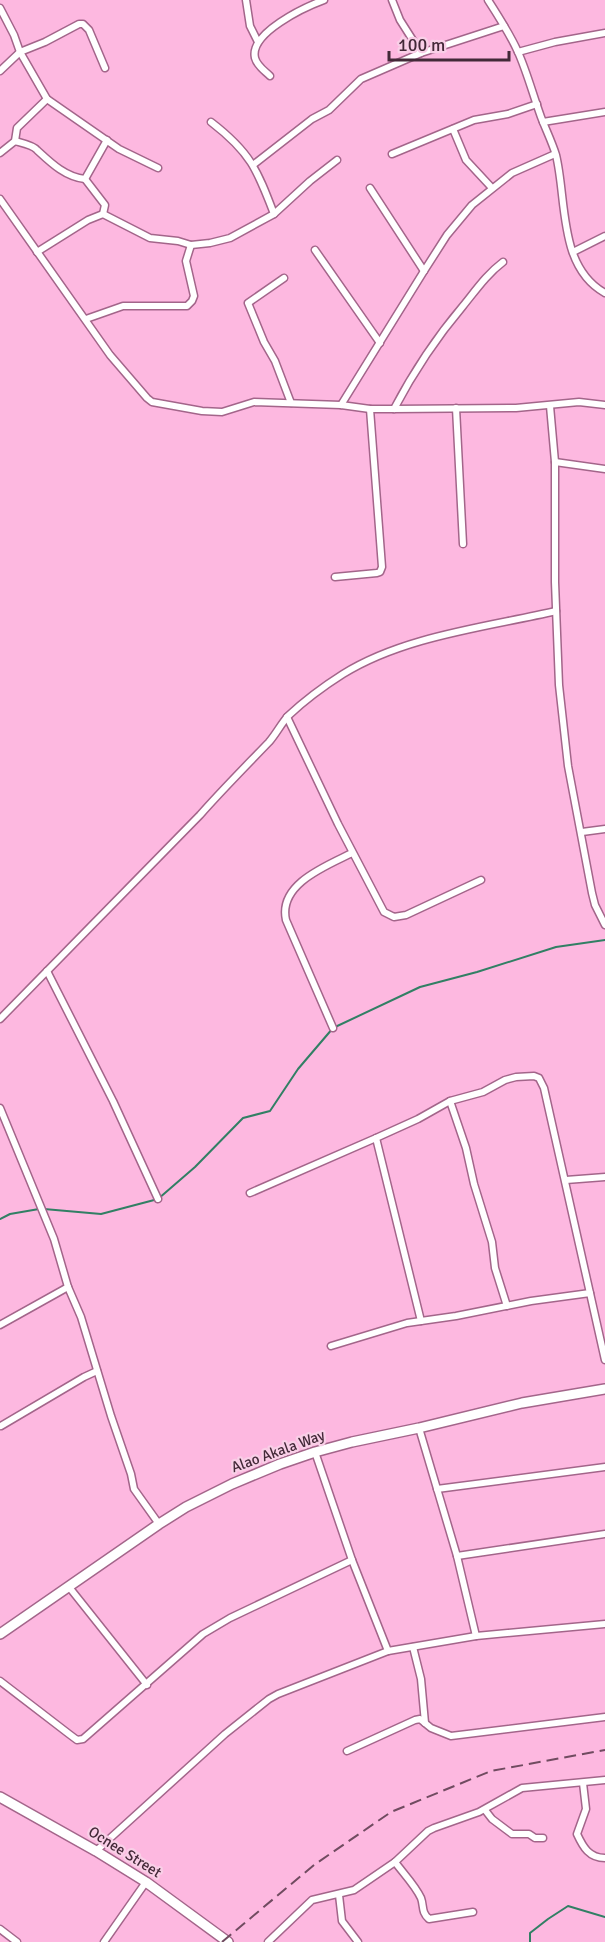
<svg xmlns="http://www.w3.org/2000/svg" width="605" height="1942" viewBox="0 0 605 1942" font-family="Signika,sans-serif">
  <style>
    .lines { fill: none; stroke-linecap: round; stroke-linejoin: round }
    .stream { stroke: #317f64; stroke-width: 2 }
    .street-casing { stroke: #a3658a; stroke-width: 9 }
    .secondary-casing { stroke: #a3658a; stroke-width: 12 }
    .street { stroke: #fff; stroke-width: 6 }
    .secondary { stroke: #fff; stroke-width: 9 }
    .rail { stroke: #704b60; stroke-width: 2; stroke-dasharray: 12 6; stroke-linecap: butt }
    .labels { text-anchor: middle; stroke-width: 4.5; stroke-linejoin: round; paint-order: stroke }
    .street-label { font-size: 15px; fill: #432938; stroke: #f9cfe7 }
  </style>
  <rect width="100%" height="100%" fill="#fdb8e0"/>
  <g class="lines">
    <!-- stream -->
    <g class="stream">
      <polyline points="44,1209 101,1214 158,1199 195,1167 243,1118 270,1111 298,1069 333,1028 420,987 477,972 556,947 605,940"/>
      <polyline points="0,1219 10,1214 39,1209"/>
      <polyline points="530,1942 530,1933 548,1919 568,1906 605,1917"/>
    </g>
    <!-- street casing -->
    <g class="street-casing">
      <g id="street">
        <polyline points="246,0 250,26 258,42"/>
        <polyline points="392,0 400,20 421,53"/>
        <path d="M488 0C499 17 510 34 518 52 527 72 533 95 541 117 546 130 552 142 556 155 567 200 558 267 605 293"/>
        <polyline points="0,8 14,35 20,52 47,99 119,149 158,168"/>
        <polyline points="518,52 555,42 605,33"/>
        <polyline points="0,71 20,52 45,42 79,24 83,24 89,30 105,68"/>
        <path d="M270 76C265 71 257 66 255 58 249 33 305 7 324 0"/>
        <path d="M211 122C250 152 257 169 274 214"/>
        <polyline points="543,122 605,112"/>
        <polyline points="453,129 466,160 492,188"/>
        <path d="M15 141C22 143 33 145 37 150 50 162 65 177 85 179L107 140"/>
        <polyline points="0,153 15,141 17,128 47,99"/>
        <polyline points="392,154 474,120 508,114 537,104"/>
        <polyline points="253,165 312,119 329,110 361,79 421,53 504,26"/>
        <polyline points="85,179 105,205 103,214"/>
        <polyline points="370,188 424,271"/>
        <polyline points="0,199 110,355 147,398 152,402 202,411 222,412 254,402 341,405 370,409 394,409 516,408 579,402 605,405"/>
        <polyline points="315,250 380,343"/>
        <polyline points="37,252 88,220 103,214 150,238 178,241 191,245 210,243 230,238 274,214 310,181 337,160"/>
        <polyline points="573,252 605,236"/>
        <polyline points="284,278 248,303 264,342 275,361 291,403"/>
        <polyline points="86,319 123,306 187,306 192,301 194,296 186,261 191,245"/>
        <polyline points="341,405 424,271 447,235 472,205 512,173 555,154"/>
        <polyline points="550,406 555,462 555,582 559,685 568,766 592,893 595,905 605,925"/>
        <polyline points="456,408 463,544"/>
        <path d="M394 409C414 371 435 339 463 306 476 290 487 274 503 262"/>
        <polyline points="555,462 605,469"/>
        <polyline points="335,577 377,573 380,572 382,567 370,409"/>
        <polyline points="287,717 338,824 384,912 394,917 406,915 481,880"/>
        <polyline points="582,832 605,829"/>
        <polyline points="47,971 113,1101 158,1199"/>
        <path d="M0 1019 200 815C222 790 246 766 269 742 276 734 281 724 288 716 304 701 324 686 343 674 404 636 487 627 556 611"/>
        <path d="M333 1028 286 920C278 884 326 866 352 853"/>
        <polyline points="450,1101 466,1148 474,1184 492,1242 495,1268 507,1306"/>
        <polyline points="0,1108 54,1239 68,1287 81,1317 111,1416 131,1474 134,1489 159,1524"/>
        <polyline points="566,1180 605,1177"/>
        <polyline points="250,1193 376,1138"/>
        <polyline points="421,1321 376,1138 418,1119 450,1101 483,1092 505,1080 516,1077 534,1076 539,1078 544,1088 605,1360"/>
        <polyline points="0,1325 68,1287"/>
        <polyline points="331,1346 407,1323 456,1316 531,1301 590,1293"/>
        <polyline points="1,1426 84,1377 97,1371"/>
        <polyline points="419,1428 457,1556 476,1636"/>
        <polyline points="315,1452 352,1560 388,1651"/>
        <polyline points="437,1489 605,1467"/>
        <polyline points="457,1556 605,1534"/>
        <polyline points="69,1587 147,1685"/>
        <polyline points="413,1647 421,1679 425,1723"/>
        <polyline points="0,1681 69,1734 77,1740 83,1739 203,1634 230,1618 352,1560"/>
        <polyline points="347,1751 415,1720 420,1719 431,1728 451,1736 605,1717"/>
        <path d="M583 1783 586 1809 577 1834C583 1847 589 1858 605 1858"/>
        <polyline points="485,1810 492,1819 512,1834 529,1834 535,1838 543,1838"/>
        <polyline points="96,1851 225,1734 269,1699 278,1694 388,1651 476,1636 605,1624"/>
        <path d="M395 1862C403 1873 415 1885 421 1898 424 1906 421 1912 429 1919L473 1912"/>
        <polyline points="339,1895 342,1921 358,1942"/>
        <polyline points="0,1929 17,1942"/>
        <polyline points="104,1942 146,1882"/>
        <polyline points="268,1942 312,1900 354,1890 395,1862 428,1831 434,1828 479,1812 522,1788 605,1780"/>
      </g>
    </g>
    <!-- secondary casing -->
    <g class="secondary-casing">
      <g id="secondary">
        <polyline points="0,1634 159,1524 186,1507 232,1484 280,1464 315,1452 352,1442 419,1428 522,1403 605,1389"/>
        <polyline points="0,1797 96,1851 146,1882 228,1942"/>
      </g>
    </g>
    <!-- street -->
    <use href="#street" class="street"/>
    <!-- secondary -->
    <use href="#secondary" class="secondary"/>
    <!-- rail -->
    <polyline class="rail" points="222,1942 314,1865 391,1812 491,1771 605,1750"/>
  </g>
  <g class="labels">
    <!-- street labels -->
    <g class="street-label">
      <text transform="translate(278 1451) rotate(-20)" y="5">Alao Akala Way</text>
      <text transform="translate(125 1852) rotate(32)" y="5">Ocnee Street</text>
    </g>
  </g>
  <!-- scale -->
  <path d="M389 51v9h120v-9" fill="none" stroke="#432938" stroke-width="3"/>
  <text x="398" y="51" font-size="18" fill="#432938" stroke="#f9cfe7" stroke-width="4.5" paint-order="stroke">100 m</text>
</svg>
